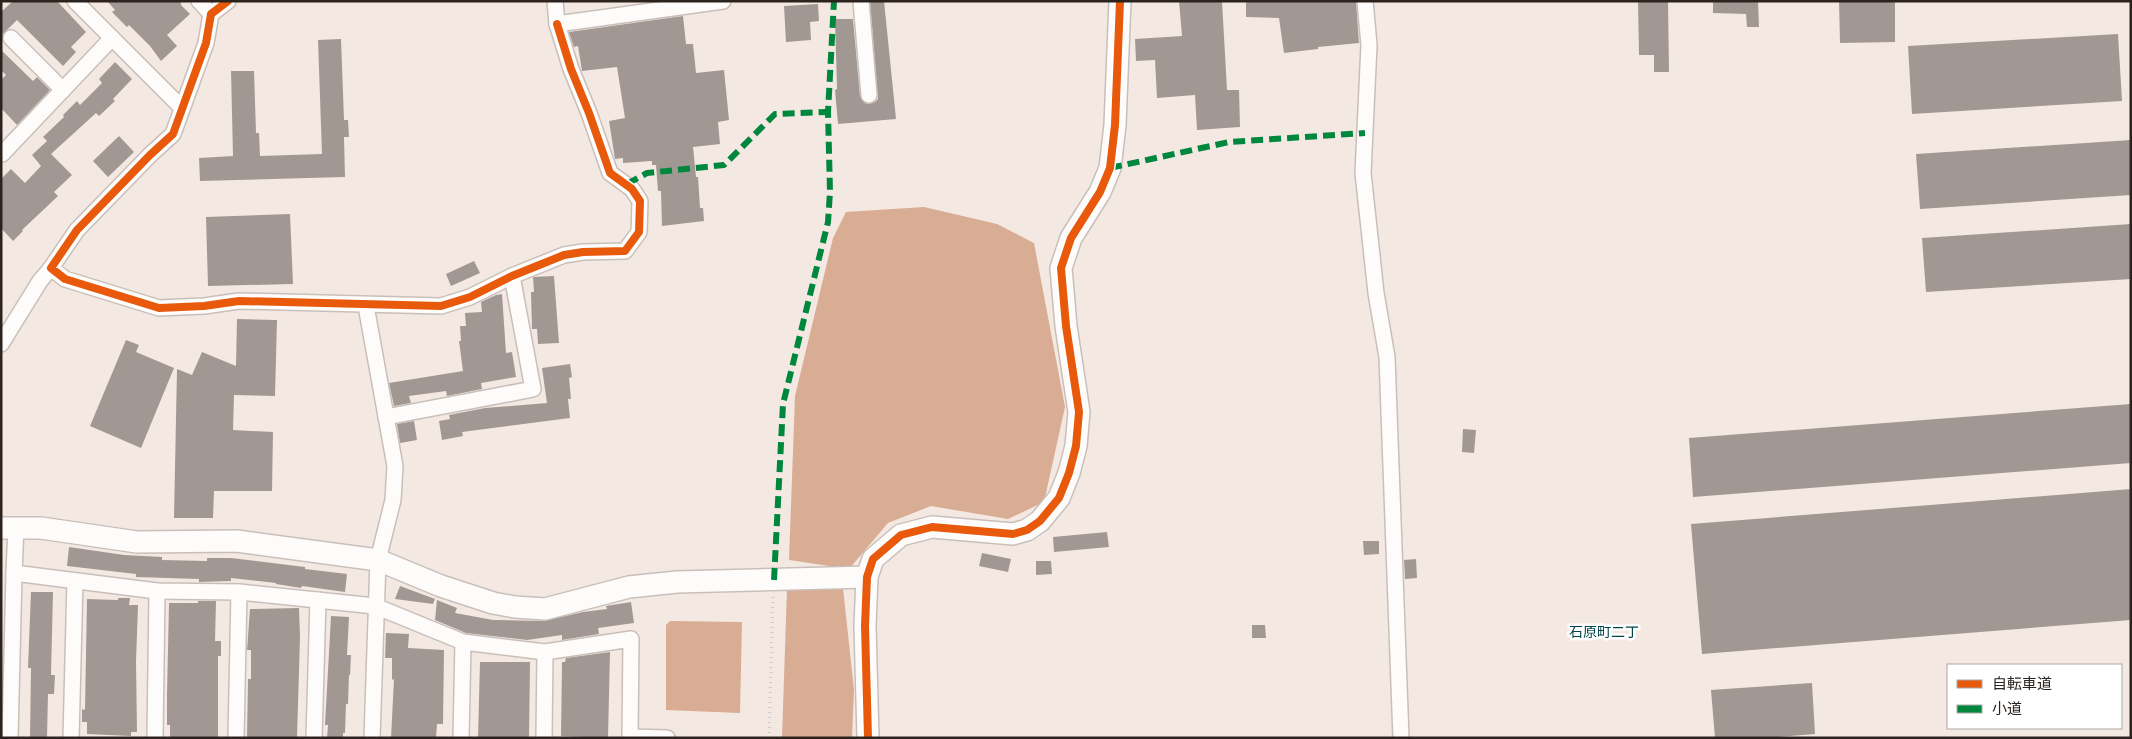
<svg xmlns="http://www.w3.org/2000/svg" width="2132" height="739" viewBox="0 0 2132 739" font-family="Signika,'Noto Sans JP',sans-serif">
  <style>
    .water { fill: #d9ac94 }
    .building { fill: #a29893 }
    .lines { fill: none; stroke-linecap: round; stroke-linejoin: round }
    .street-casing { stroke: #c9bfba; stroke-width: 18 }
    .secondary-casing { stroke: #c9bfba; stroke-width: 24 }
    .path { stroke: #d0cbc9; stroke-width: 3; stroke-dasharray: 1 4; stroke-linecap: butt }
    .street { stroke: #fdfcfb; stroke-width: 15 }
    .secondary { stroke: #fdfcfb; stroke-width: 21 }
    .quiet { stroke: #00873e; stroke-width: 6; stroke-dasharray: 12 6; stroke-linecap: butt }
    .cycleway-casing { stroke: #fff; stroke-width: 11 }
    .cycleway { stroke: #e8590c; stroke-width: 8 }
    .labels { text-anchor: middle; stroke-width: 5; stroke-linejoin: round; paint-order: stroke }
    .neighbourhood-label { font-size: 14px; fill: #004547; stroke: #fff }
  </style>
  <rect width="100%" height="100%" fill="#f4e8e2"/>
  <!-- water -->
  <g class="water">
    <polygon points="924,207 997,224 1034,243 1065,407 1044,502 1008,519 931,506 888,523 849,569 789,560 795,396 833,238 846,212"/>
    <polygon points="843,588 854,690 852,738 782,738 787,589"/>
    <polygon points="670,621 742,622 740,713 666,710 666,625"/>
  </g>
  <!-- building -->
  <g class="building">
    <polygon points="13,1 57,1 86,32 71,47 76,52 63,66 17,20 1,36 1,12"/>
    <polygon points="107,1 181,1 181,5 190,14 167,35 177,46 161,61 150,46 129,25 127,27 112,12 115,10"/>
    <polygon points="870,1 884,1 896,119 838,124 835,90 837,89 835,19 853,19 860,96 865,103 869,104 875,102 878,99"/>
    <polygon points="1179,1 1222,1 1227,90 1239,90 1240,127 1197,130 1195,95 1157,98 1155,60 1136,61 1135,39 1182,36"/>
    <polygon points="1246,1 1356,1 1359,43 1318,47 1318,49 1284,53 1279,18 1246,17"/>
    <polygon points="1638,1 1668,1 1669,72 1654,72 1654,55 1639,55"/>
    <polygon points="1713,1 1758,1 1759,27 1747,27 1746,14 1713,13"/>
    <polygon points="1839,1 1895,1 1895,42 1840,43"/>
    <polygon points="818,4 819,21 810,22 811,40 786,42 784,6"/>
    <polygon points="683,16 686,44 693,44 696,73 724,70 729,120 718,122 720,144 693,147 696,177 698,177 700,208 703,208 704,221 662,226 661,191 658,191 656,165 652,165 652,161 623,163 623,158 615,159 609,121 625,118 617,67 582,71 578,46 574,47 569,32"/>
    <polygon points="2118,34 2122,101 1912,114 1908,46"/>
    <polygon points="341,39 344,120 348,120 349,137 344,137 345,177 200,181 199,158 233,156 231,71 254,71 256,133 259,133 260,156 322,154 318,40"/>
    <polygon points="1,50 33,81 37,77 50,90 17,125 1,108 1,80 6,75 1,70"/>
    <polygon points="115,62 132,79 113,99 115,101 99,116 96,113 51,154 72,175 54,192 58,196 22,230 23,231 13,241 1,228 1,179 11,169 25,183 41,166 32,155 47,141 43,137 64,117 63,115 77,101 80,105 102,83 99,79"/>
    <polygon points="119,136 134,152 108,177 93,161"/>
    <polygon points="2131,140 2131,195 1920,209 1916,154"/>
    <polygon points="290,214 293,284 208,286 206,217"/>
    <polygon points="2131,224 2131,279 1926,292 1922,238"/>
    <polygon points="474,261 480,273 451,286 446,274"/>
    <polygon points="554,276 559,343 538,344 537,329 532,329 531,292 534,292 533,277"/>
    <polygon points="502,294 506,353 512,352 516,377 481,383 482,389 447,396 446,391 409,396 411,403 394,406 389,383 463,371 459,341 461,341 460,326 466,326 465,313 482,312 481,302 496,295"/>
    <polygon points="237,319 277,320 275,396 234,395 233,430 273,432 272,491 214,491 213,518 174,518 177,369 192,375 202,352 236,366"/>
    <polygon points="126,340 139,345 136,352 174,368 141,448 90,426"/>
    <polygon points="570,364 572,377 569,378 571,399 568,399 570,418 462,432 463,436 442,440 439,421 450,419 449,415 485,408 547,403 542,368"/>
    <polygon points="2131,404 2131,463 1693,497 1689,438"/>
    <polygon points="414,421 417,440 400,443 397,424"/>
    <polygon points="1463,429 1476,430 1474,453 1462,452"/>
    <polygon points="2131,489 2131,620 1702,654 1691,524"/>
    <polygon points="1107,532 1109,547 1054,552 1053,537"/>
    <polygon points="1363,541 1379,541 1379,554 1364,555"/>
    <polygon points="69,547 124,555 162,557 162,560 207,561 207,558 231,558 305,567 305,569 347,574 345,592 302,586 301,588 276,584 276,583 231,578 231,581 199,582 199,579 136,577 136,574 67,566"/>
    <polygon points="982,553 1011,559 1008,572 979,566"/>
    <polygon points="1416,559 1417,578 1405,579 1404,560"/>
    <polygon points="1036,561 1051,561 1052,574 1036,575"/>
    <polygon points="400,586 435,599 433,604 395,599"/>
    <polygon points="31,592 53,592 51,675 55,675 54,694 48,694 47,738 30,738 31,668 28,668"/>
    <polygon points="118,598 130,598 129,605 138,605 136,661 137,732 131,732 131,736 87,734 87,722 82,722 82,709 85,710 87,599 118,600"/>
    <polygon points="437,600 457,608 455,613 493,620 544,621 583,612 607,609 606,606 631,602 634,623 598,628 599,634 562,640 562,635 527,640 466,633 435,620"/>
    <polygon points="198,601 216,601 215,641 221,641 221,656 218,656 218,738 170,738 170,725 167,725 167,695 169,603 198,603"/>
    <polygon points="299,608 300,637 297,738 247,738 248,679 251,679 251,650 247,650 250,609"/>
    <polygon points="331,616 349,617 347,655 351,655 350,675 349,675 348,704 346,704 345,733 343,733 343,738 327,738 328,725 325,725"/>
    <polygon points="1252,625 1265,625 1266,638 1252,638"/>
    <polygon points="386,633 409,634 408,648 444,650 443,724 437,724 436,738 391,738 394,679 392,680 392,658 385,658"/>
    <polygon points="610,652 608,738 561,736 562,662 565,662 566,658"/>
    <polygon points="480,662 530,662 529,738 478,738"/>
    <polygon points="1812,683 1815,734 1767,738 1715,738 1711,690"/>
  </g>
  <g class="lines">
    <!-- street casing -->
    <g class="street-casing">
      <g id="street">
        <polyline points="75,1 182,108"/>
        <polyline points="199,1 211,14"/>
        <polyline points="228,1 211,14 206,43 173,134 150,155 77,230 51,268 65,279 159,308 204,306 239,301 441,306 470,297 512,276 564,255 583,252 625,251 639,232 640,201 632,189 610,173 589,113 571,69 557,24"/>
        <polyline points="555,1 557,24 723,1"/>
        <polyline points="861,1 869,95"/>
        <polyline points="1365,1 1369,45 1363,173 1376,293 1387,357 1401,738"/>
        <polyline points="11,38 63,90"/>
        <polyline points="2,154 112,38"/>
        <polyline points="366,306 395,466 393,500 378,560 372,738"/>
        <polyline points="1,344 40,281 51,268"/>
        <polyline points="386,417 533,389 512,276"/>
        <polyline points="14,573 16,527"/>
        <polyline points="630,737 667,738"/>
        <polyline points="10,738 14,573 157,591 239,592 375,606 463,642 545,652 631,639 630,738"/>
        <polyline points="71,738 75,581"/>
        <polyline points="155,738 157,591"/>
        <polyline points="236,738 239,592"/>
        <polyline points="314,738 318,600"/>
        <polyline points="461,738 463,642"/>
        <polyline points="544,738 545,652"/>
      </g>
    </g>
    <!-- secondary casing -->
    <g class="secondary-casing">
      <g id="secondary">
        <polyline points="1,528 41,528 137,542 237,541 378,560 441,586 493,603 515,607 545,609 629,587 677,582 867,577"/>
        <polyline points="868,738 865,626 867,577 873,559 901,535 932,527 1013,534 1027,530 1040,521 1059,498 1069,473 1076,446 1079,412 1066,326 1061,268 1071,238 1100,192 1110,168 1115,125 1120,1"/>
      </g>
    </g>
    <!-- path -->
    <polyline class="path" points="769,738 773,596"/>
    <!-- street -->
    <use href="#street" class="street"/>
    <!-- secondary -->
    <use href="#secondary" class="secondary"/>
    <!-- quiet -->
    <g class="quiet">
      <polyline points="1110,168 1229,142 1365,133"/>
      <polyline points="627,184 647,173 724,165 775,114 828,112"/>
      <polyline points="774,580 783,404 828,222 830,192 828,112 834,1"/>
    </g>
    <!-- cycleway casing -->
    <g class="cycleway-casing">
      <g id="cycleway">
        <polyline points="228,1 211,14 206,43 173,134 150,155 77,230 51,268 65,279 159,308 204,306 239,301 441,306 470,297 512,276 564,255 583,252 625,251 639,232 640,201 632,189 610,173 589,113 571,69 557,24"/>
        <polyline points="868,738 865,626 867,577 873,559 901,535 932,527 1013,534 1027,530 1040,521 1059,498 1069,473 1076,446 1079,412 1066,326 1061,268 1071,238 1100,192 1110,168 1115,125 1120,1"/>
      </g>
    </g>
    <!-- cycleway -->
    <use href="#cycleway" class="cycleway"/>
  </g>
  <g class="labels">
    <!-- neighbourhood labels -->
    <g class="neighbourhood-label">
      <text x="1604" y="637">石原町二丁</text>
    </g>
  </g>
  <!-- border -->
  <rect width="2132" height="739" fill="none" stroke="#2c231e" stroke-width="5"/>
  <!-- legend -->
  <rect x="1947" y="664" width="175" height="65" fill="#ffffff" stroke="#aba7a5"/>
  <rect x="1957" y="680" width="25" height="8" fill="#e8590c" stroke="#aba7a5"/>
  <text x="1992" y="689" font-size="15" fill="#2c231e">自転車道</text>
  <rect x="1957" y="705" width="25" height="8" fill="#00873e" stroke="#aba7a5"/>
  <text x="1992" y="714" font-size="15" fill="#2c231e">小道</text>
</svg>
